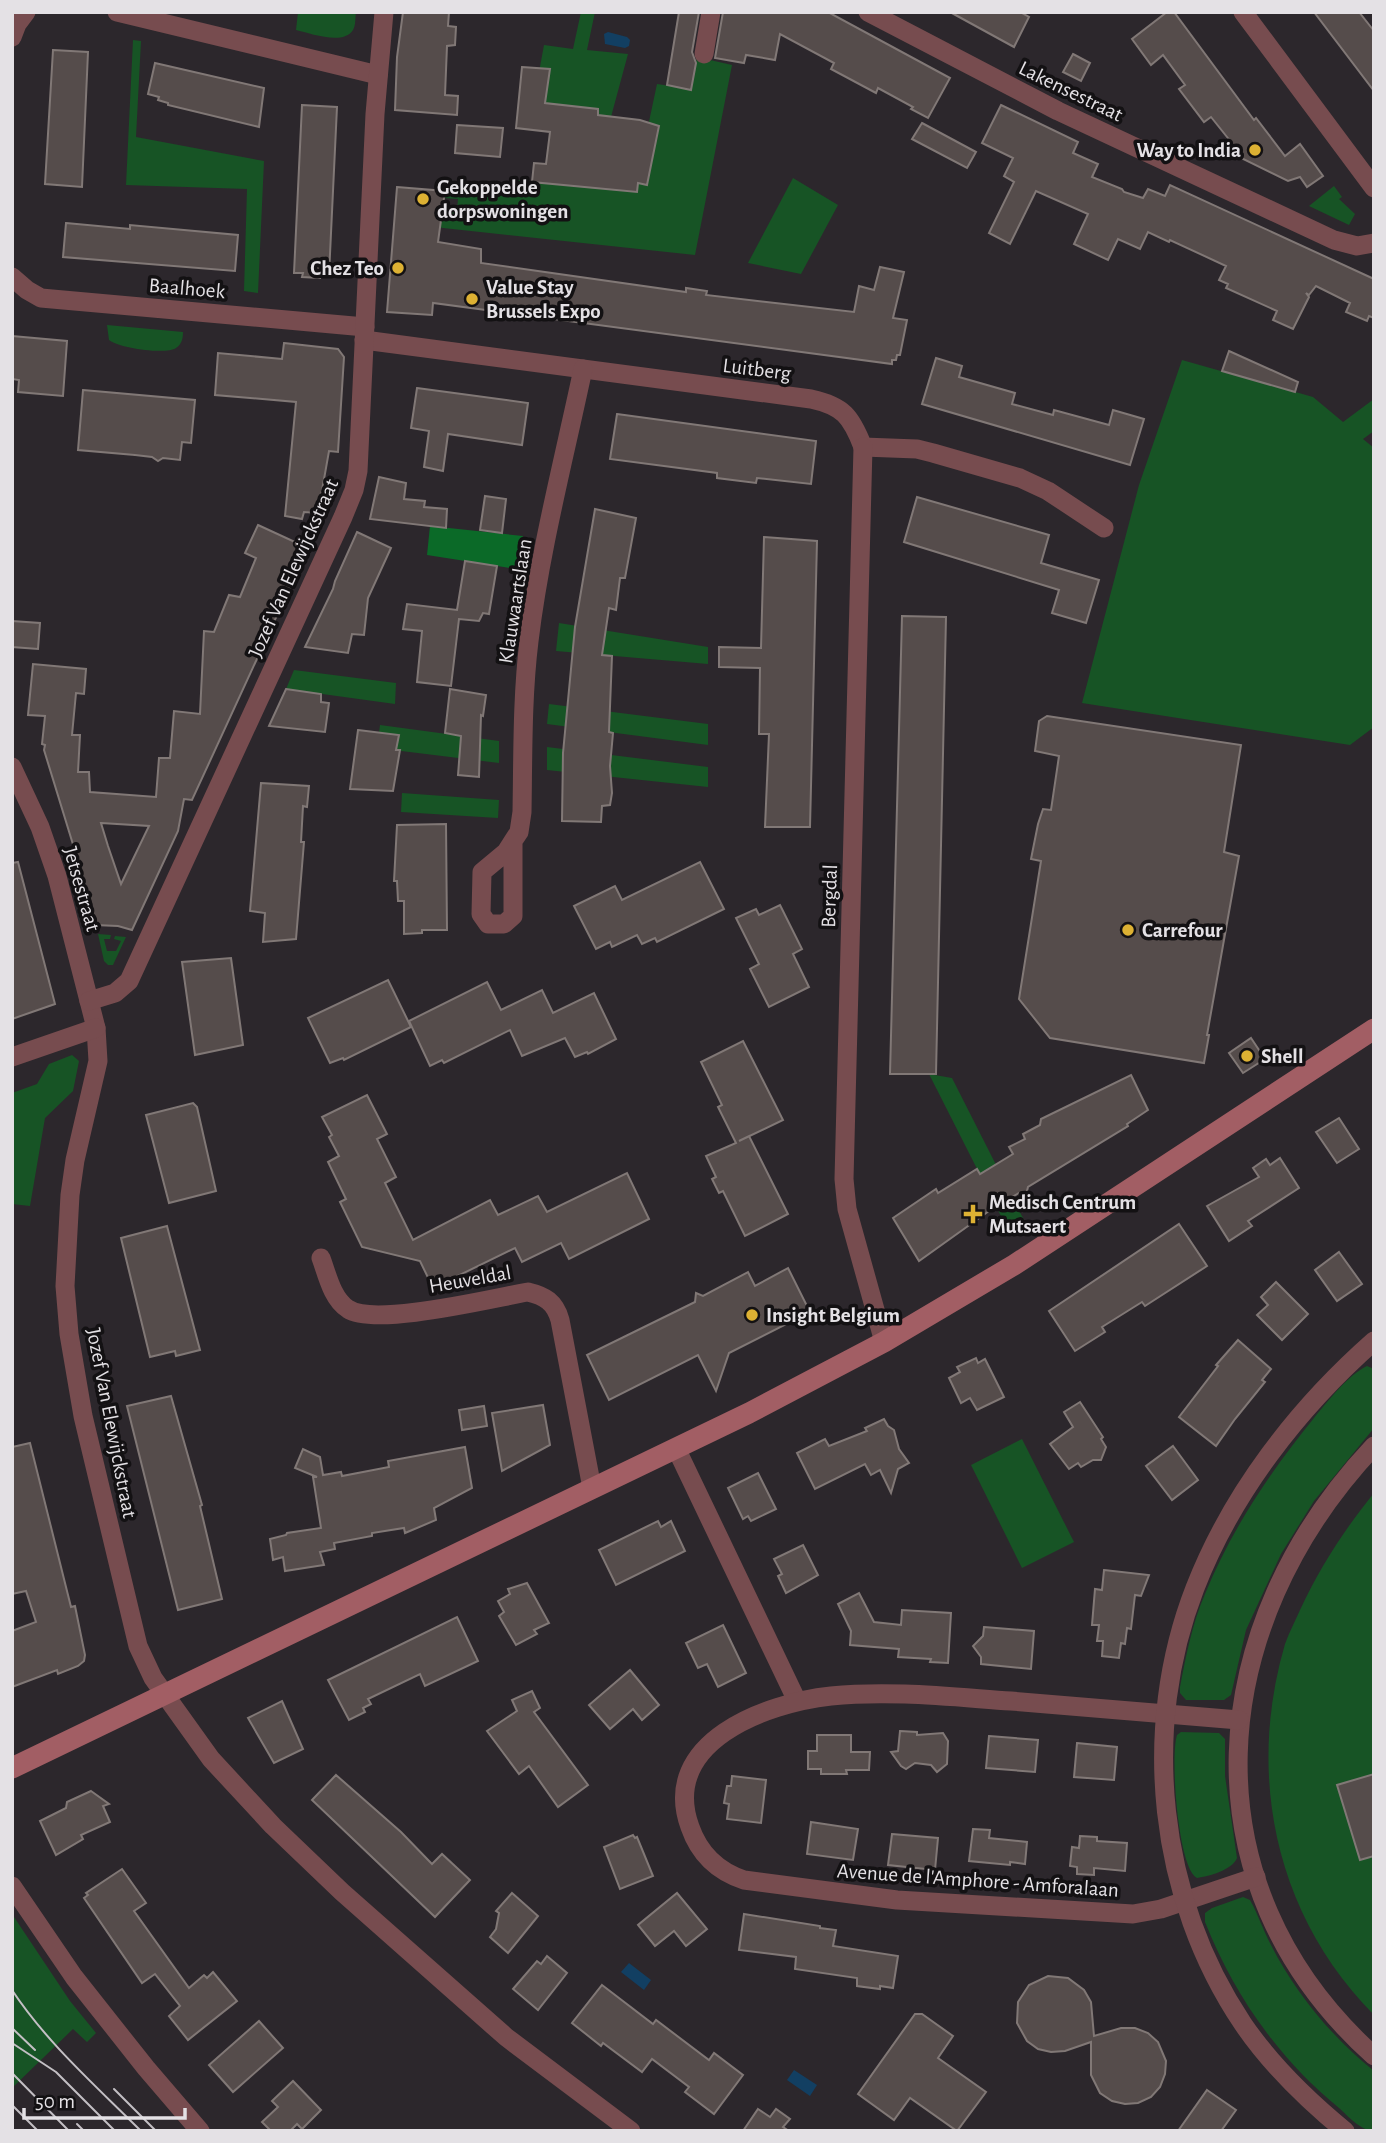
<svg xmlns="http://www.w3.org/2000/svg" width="1386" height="2143" viewBox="0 0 1386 2143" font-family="'Alegreya Sans',sans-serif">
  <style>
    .green { fill: #175425 }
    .forest { fill: #0b6a28 }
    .water { fill: #123f62 }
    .building { fill: #554c4b; stroke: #817876; stroke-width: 2; fill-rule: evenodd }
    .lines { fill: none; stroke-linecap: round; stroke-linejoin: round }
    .street { stroke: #774c4f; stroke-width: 19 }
    .secondary { stroke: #a25e64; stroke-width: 21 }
    .tram { stroke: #c3bfc4; stroke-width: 2 }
    .poi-dot { fill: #ddb133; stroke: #131113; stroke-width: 2.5 }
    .labels { text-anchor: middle; stroke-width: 7; stroke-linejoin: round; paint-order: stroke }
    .street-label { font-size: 21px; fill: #e4e1e5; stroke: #131113 }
    .poi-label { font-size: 21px; font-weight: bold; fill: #e4e1e5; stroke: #131113; text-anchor: start }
  </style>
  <rect width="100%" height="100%" fill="#2c272c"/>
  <!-- green -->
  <g class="green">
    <path d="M298 12H356C355 18 356 25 353 30 343 46 310 33 296 30Z"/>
    <polygon points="581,12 595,12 587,50 628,54 608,128 530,121 544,45 573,49"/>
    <polygon points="133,40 141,41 136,137 264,161 258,293 244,291 247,189 126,185"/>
    <polygon points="697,57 732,65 695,255 434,227 440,209 457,210 458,199 444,198 445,191 514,196 517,180 637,192 638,183 647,185 651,164 647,140 657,141 658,133 647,131 657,84 691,89"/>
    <polygon points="793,178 838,205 801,274 748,263"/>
    <polygon points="1334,186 1342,197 1339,199 1355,214 1349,225 1309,206"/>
    <path d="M107 325 183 332C183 338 182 344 176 348 166 355 118 348 109 340Z"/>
    <polygon points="1182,360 1313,397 1343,422 1374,399 1374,431 1363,439 1374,448 1374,727 1350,745 1082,703 1139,485"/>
    <polygon points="559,623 708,647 708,664 556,651"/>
    <polygon points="294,670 396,683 395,704 286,689"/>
    <polygon points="549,704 708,724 708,745 547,724"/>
    <polygon points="380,725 499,741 499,763 377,748"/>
    <polygon points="547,747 708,767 708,787 547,770"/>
    <polygon points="402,793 499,800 498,818 401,812"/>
    <polygon points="98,934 111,935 110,939 104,939 107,951 116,951 121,941 114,939 115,936 126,937 113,965 108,965 104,961"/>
    <polygon points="72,1055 79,1061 73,1091 45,1118 30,1206 12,1204 12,1093 37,1084 49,1064"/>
    <polygon points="929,1074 952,1078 1024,1220 1008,1230"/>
    <path d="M1367 1366 1374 1369V1428L1314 1501 1281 1554 1246 1630 1231 1695 1224 1700H1186L1180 1693V1687C1186 1656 1192 1624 1205 1594 1231 1530 1270 1472 1314 1418 1327 1402 1349 1374 1367 1366Z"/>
    <polygon points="1022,1439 1074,1542 1022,1568 971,1465"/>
    <path d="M1374 1493V2015C1276 1916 1246 1777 1285 1644 1289 1633 1295 1621 1300 1610 1320 1567 1344 1530 1374 1493Z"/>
    <path d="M1181 1732 1219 1733 1225 1739V1776L1237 1858C1232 1870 1210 1876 1197 1878 1178 1869 1170 1756 1177 1735Z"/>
    <path d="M1243 1897 1250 1900C1258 1914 1263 1930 1271 1945 1296 1994 1331 2036 1374 2071V2131C1361 2131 1348 2116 1339 2108 1278 2058 1234 1995 1205 1922V1913L1212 1908Z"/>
    <polygon points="12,1914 70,2001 96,2033 87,2042 73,2029 12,2088"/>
  </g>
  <!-- forest -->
  <polygon class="forest" points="430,526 523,536 516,569 427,555"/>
  <!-- water -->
  <g class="water">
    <polygon points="608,32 627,37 630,40 629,46 625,48 605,44 604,34"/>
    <polygon points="629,1963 651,1980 644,1990 621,1972"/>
    <polygon points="794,2070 817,2085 810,2096 787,2080"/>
  </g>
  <!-- building -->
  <g class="building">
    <polygon points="403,12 449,12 448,26 456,27 455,45 447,46 445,95 458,96 457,115 395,110 397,57"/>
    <polygon points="679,12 699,12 692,52 696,63 691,90 667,85"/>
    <polygon points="723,12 828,12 950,78 928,118 911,109 913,107 878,88 876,93 831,69 834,63 780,34 775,60 746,55 744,63 715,58"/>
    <polygon points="950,12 1020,12 1029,17 1014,47"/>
    <polygon points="1167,12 1174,12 1254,120 1256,118 1285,156 1300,144 1323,176 1307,187 1300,177 1288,181 1233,154 1227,145 1231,142 1211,117 1204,122 1179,89 1185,85 1163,55 1151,65 1132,39"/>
    <polygon points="1314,12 1359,12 1374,31 1374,91"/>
    <polygon points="53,50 88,52 82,187 45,184"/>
    <polygon points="1073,54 1090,63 1081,81 1063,72"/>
    <polygon points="155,63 264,88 259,127 168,105 168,103 158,100 159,97 148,94"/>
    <polygon points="522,67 550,69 545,103 598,109 598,115 640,120 659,126 647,185 638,183 637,192 532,182 534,163 546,164 550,132 516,128"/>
    <polygon points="302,105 337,107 329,275 320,274 320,278 302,277 303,273 294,273"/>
    <polygon points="1001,105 1078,142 1073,153 1098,164 1092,177 1122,189 1124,192 1143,198 1148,189 1165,196 1170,185 1374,279 1374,318 1369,316 1367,321 1346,312 1350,303 1316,286 1309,295 1306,293 1309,297 1293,329 1273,320 1277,311 1226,288 1228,284 1219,280 1226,266 1170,240 1169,242 1148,232 1140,249 1118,239 1108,260 1074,244 1088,214 1036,191 1010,244 989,233 1014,182 1004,176 1013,158 982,143"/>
    <polygon points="922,123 976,152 967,168 912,139"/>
    <polygon points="457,125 503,128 500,157 455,153"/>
    <polygon points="397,187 445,191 438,242 481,249 481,263 686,292 686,288 707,291 706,295 854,312 859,286 874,290 880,267 904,272 893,318 907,320 900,355 897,355 896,360 892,360 892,364 433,303 432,315 387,312"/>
    <polygon points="66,223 130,229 130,225 238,235 235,271 63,257"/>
    <polygon points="12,336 67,341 63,396 18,392 19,380 12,379"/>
    <polygon points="284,343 338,349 344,357 338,452 329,451 318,513 304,512 302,519 285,516 296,402 215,395 218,353 282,359"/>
    <polygon points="1229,351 1298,382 1295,392 1222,371"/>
    <polygon points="936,358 962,366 959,377 1015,393 1012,404 1053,415 1054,410 1109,425 1113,410 1144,419 1130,465 922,404"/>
    <polygon points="417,388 528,403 522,445 448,434 443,471 424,467 429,431 411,428"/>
    <polygon points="83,390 195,400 191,443 182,442 180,460 163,458 158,461 152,457 135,455 78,450"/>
    <polygon points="617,414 816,441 811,484 757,478 756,483 717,478 717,473 610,459"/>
    <polygon points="379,477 406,483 404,499 425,501 424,507 447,509 446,528 370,519"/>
    <polygon points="485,496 506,499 502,533 480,530"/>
    <polygon points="917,497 1049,535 1041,563 1099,580 1086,623 1052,613 1059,590 904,542"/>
    <polygon points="595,509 636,518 625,578 620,578 616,610 609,608 602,655 612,656 609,732 613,733 610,766 612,793 610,805 602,806 601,822 562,821 563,753 575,627"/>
    <path d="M258 525 308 548 192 800 184 799 178 831 132 930 118 926 95 925 83 877 44 750 45 745 42 744 45 716 28 715 33 664 86 669 84 694 76 693 72 735H80L78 772H89L90 792 156 797 159 758H170L174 711 200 714 204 631 214 632 229 595 240 597 256 558 245 553ZM101 823 149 826 121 884 108 846Z"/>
    <polygon points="357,532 391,548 368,598 364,635 352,634 348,653 305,647 333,589 335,581"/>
    <polygon points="764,537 817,541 810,827 765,827 769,734 759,734 760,668 719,667 719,647 761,648"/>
    <polygon points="465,561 497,566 489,614 483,613 479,621 459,619 451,686 417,682 422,631 403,629 407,604 457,610"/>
    <polygon points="902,616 946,617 936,1074 890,1074"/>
    <polygon points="12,621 40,623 38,649 12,647"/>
    <polygon points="286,689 321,694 321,702 329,703 325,732 269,726"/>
    <polygon points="450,689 486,695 483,716 481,715 479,777 458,775 461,736 445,733"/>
    <polygon points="1047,716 1241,745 1224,852 1239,856 1207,1035 1209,1035 1204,1063 1050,1038 1019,999 1041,861 1031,859 1038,824 1043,809 1051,810 1059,756 1035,751 1039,721"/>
    <polygon points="358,730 399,735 396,750 400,750 393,791 350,789"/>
    <polygon points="261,783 309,786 307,807 303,806 301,842 304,842 296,939 263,942 265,913 250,911"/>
    <polygon points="446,824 447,930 422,930 422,933 404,934 404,901 398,901 397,881 394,881 397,825"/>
    <polygon points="18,862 55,1004 12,1019 12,863"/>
    <polygon points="700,862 724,909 657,942 655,938 642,944 637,935 612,947 610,942 596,949 574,906 615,886 622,900"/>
    <polygon points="780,905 802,949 793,954 809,987 769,1007 750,969 759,964 736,918 756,909 759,915"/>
    <polygon points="231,958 243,1045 195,1055 182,962"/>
    <polygon points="388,980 411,1027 344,1060 343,1058 330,1063 308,1018"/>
    <polygon points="487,982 501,1010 542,990 553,1013 594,993 616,1039 588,1054 587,1052 575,1057 565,1038 522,1056 510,1030 444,1063 442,1060 430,1066 409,1021"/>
    <polygon points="1251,1038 1265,1059 1243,1073 1229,1053"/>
    <polygon points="743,1041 783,1120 739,1141 749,1136 788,1214 745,1236 723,1191 719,1193 712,1179 716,1177 706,1156 736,1143 718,1107 722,1105 701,1062"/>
    <polygon points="1131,1075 1148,1110 1127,1124 1128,1126 1028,1187 1026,1195 1019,1193 996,1206 919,1261 893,1218 936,1189 938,1193 977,1169 980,1174 1013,1154 1009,1147 1025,1139 1023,1134 1040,1125 1041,1119"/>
    <polygon points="367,1095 387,1134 377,1139 396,1177 385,1183 413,1240 490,1200 498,1215 538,1196 547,1212 627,1173 649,1219 569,1259 561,1243 522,1262 515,1248 433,1288 420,1261 362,1247 340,1202 346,1199 328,1162 339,1156 329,1137 332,1135 322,1117"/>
    <polygon points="193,1103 197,1107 216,1191 169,1203 146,1115"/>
    <polygon points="1339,1118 1359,1149 1337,1163 1316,1132"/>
    <polygon points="1280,1158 1299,1188 1248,1221 1252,1226 1229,1241 1207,1206 1259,1177 1253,1168 1266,1159 1270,1165"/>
    <polygon points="1179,1224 1207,1266 1145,1306 1142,1302 1102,1327 1105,1332 1075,1351 1049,1311"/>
    <polygon points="167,1226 200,1350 176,1356 175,1351 150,1357 121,1238"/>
    <polygon points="1339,1252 1362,1284 1337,1301 1315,1270"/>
    <polygon points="788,1268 810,1312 729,1353 716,1391 698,1355 609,1400 587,1355 695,1302 696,1293 703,1296 748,1272 755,1286"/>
    <polygon points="1276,1282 1308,1314 1282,1340 1257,1315 1268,1305 1261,1297"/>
    <polygon points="1238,1340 1271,1369 1262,1380 1265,1382 1235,1419 1216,1446 1179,1417 1218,1366 1216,1365"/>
    <polygon points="976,1358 978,1363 985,1359 1004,1397 977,1410 970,1398 961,1403 949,1378 960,1372 957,1367"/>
    <polygon points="171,1396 202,1505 200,1506 222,1599 178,1610 127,1406"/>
    <polygon points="1080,1402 1103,1437 1101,1439 1106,1447 1101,1460 1093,1460 1081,1467 1078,1463 1069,1469 1050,1444 1073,1427 1064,1412"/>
    <polygon points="543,1405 550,1445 502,1471 492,1413"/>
    <polygon points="484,1406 487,1426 462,1430 459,1410"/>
    <polygon points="884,1419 888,1426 894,1430 899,1449 909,1463 898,1469 891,1493 880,1470 871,1475 865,1464 815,1489 797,1453 825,1439 829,1446 867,1431 865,1428"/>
    <polygon points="30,1443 71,1607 75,1606 85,1655 84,1661 78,1666 58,1674 57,1670 12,1687 12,1631 36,1622 26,1591 12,1594 12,1447"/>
    <polygon points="1173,1446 1198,1480 1172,1500 1146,1466"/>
    <polygon points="465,1447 472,1488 434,1508 436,1520 405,1533 404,1528 372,1533 372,1536 334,1543 335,1549 320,1552 324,1565 285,1571 283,1557 273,1560 270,1539 286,1535 287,1533 321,1528 313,1477 317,1477 295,1468 303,1449 320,1457 323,1475 341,1472 342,1476 389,1467 388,1461"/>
    <polygon points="758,1473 776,1509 751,1521 748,1516 743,1519 728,1488"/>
    <polygon points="658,1521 661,1527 671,1521 685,1551 616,1585 599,1550"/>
    <polygon points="803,1545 818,1575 786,1593 778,1576 782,1574 774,1559"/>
    <polygon points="1104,1570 1149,1575 1141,1596 1135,1595 1131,1629 1127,1628 1125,1644 1121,1643 1119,1658 1102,1656 1103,1641 1097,1641 1099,1625 1092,1625 1095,1589 1102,1590"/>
    <polygon points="527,1583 549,1623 534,1630 537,1634 516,1645 499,1616 504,1612 498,1601 510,1594 508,1589"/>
    <polygon points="859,1593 874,1622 901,1625 902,1610 951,1613 948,1663 930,1662 931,1659 898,1657 899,1649 850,1645 851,1631 838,1604"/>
    <polygon points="457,1617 478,1661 425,1686 420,1674 368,1699 371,1704 363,1708 365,1712 349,1720 328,1680"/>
    <polygon points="723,1625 746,1673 718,1687 707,1664 698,1668 686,1643"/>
    <polygon points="984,1627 1034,1631 1031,1669 981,1664 981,1657 973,1646 983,1636"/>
    <polygon points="630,1670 659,1705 642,1720 633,1709 610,1729 589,1705"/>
    <polygon points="532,1691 540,1708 534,1712 588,1785 558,1807 529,1766 519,1774 487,1731 517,1711 512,1700"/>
    <polygon points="282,1701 303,1749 274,1763 248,1718"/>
    <polygon points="900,1731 917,1732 917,1735 943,1733 948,1741 947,1764 937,1772 931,1765 915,1763 906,1769 901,1766 891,1752 898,1751"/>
    <polygon points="817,1735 851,1735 851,1752 870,1752 869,1770 846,1770 847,1774 821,1774 821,1769 808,1769 808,1751 817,1751"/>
    <polygon points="989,1736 1038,1740 1035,1772 986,1768"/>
    <polygon points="1077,1743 1117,1747 1114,1780 1074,1777"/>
    <polygon points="1374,1774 1374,1856 1360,1860 1337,1785"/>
    <polygon points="336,1775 401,1832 432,1864 442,1854 470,1880 435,1917 312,1800"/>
    <polygon points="732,1776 766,1780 761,1823 727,1819 729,1804 724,1803 727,1786 731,1786"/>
    <polygon points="91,1791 109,1804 103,1806 110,1822 81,1835 83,1839 56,1855 40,1821 66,1808 67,1802"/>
    <polygon points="811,1822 858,1829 853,1860 807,1854"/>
    <polygon points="973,1829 990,1830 989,1838 1027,1842 1025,1864 1010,1862 1010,1865 969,1861"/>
    <polygon points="892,1834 938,1838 935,1870 888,1865"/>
    <polygon points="633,1835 635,1838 637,1837 653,1876 620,1889 604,1847"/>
    <polygon points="1080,1836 1097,1837 1097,1841 1127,1843 1125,1871 1094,1868 1094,1875 1077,1874 1077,1867 1070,1866 1072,1847 1079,1848"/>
    <polygon points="122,1869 146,1903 134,1911 189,1988 204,1975 207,1978 213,1972 237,2001 188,2040 169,2016 180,2006 155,1974 142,1983 84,1898 88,1895 86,1893"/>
    <polygon points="512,1893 538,1916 508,1953 490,1937 496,1929 499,1913 496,1911"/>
    <polygon points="677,1893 707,1929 686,1946 674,1931 655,1946 638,1925"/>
    <polygon points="744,1914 820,1926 820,1928 836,1930 833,1946 898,1956 893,1988 880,1986 880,1989 857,1986 857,1978 795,1969 796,1957 739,1950"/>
    <polygon points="547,1956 567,1973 538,2010 513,1989 537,1961 541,1964"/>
    <polygon points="1048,1976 1068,1978 1084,1990 1091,2002 1094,2036 1121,2028 1135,2028 1148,2033 1158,2042 1166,2061 1165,2074 1160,2087 1151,2097 1138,2103 1125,2104 1112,2101 1100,2093 1091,2075 1091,2042 1065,2051 1051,2052 1038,2049 1027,2041 1017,2023 1018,2002 1029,1985"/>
    <polygon points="602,1985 653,2024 656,2020 709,2060 714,2053 743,2075 714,2114 685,2092 689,2087 652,2059 642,2072 603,2043 601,2046 572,2023"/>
    <polygon points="915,2014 922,2014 953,2036 938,2058 986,2092 957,2131 910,2098 894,2120 858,2094"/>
    <polygon points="259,2021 283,2048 233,2092 209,2065"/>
    <polygon points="293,2081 321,2110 302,2129 297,2124 290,2131 271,2131 262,2122 278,2107 272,2101"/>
    <polygon points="1207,2090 1236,2110 1221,2131 1178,2131"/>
    <polygon points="758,2109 770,2117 776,2109 790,2119 783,2127 789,2131 743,2131"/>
  </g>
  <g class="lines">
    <!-- street -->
    <g class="street">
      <polyline points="117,12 378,75"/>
      <polyline points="868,12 1058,111 1334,240 1357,246 1374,243"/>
      <polyline points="1243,12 1374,188"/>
      <polyline points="12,37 17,24 26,12"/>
      <polyline points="704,54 711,12"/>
      <polyline points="12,277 27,290 41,298 365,327"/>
      <path d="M364 340 811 399C843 406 851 416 863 447L917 449 933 453 1020 478 1048 491 1104 528"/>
      <polyline points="863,447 844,1179 847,1209 884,1342"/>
      <polyline points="12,767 40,827 57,876 96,1028 98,1061 75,1160 70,1195 65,1286 69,1334 83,1416 138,1646 153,1678 211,1759 273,1826 342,1892 506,2037 631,2131"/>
      <path d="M513 841V916L504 924H488L481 914 482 872 506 852 513 841 519 832 522 812C523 756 522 698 529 641 540 550 564 459 583 369"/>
      <polyline points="89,1001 115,993 129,981 343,517 354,490 358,471 375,114 384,12"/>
      <polyline points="12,1057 96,1028"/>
      <path d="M321 1258C327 1274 332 1299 348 1309 375 1327 493 1298 528 1292 545 1296 555 1302 560 1320L592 1488"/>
      <path d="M1374 1446C1205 1625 1181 1883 1374 2056"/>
      <polyline points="676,1448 797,1701"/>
      <path d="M1239 1720C1163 1714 1087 1708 1011 1701 952 1697 890 1690 831 1696 766 1703 659 1742 690 1827 699 1853 717 1871 744 1880L897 1900 1133 1914 1161 1909 1256 1877"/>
      <polyline points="12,1886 74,1977 146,2068 200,2131"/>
      <path d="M1345 2131C1306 2099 1271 2065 1243 2024 1158 1898 1140 1729 1195 1588 1232 1493 1298 1408 1374 1341"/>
    </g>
    <!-- secondary -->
    <polyline class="secondary" points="12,1768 749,1413 884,1342 1014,1265 1374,1029"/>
    <!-- tram -->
    <g class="tram">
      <path d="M12 1990C47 2043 96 2086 141 2131"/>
      <polyline points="12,2028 35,2050"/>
      <polyline points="12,2043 56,2072 115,2131"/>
      <polyline points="12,2073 69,2131"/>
      <polyline points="114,2089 156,2131"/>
      <polyline points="12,2105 38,2131"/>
      <polyline points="77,2124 84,2131"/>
    </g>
  </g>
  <!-- markers -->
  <g class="poi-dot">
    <circle cx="1255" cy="150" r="7"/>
    <circle cx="423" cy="199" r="7"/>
    <circle cx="398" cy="268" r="7"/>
    <circle cx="472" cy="299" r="7"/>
    <circle cx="1128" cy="930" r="7"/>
    <circle cx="1247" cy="1056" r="7"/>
    <path d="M969.5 1203.5h7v7h7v7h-7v7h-7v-7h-7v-7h7z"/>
    <circle cx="752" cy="1315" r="7"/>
  </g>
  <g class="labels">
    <!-- street labels -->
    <g class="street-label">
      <text transform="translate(1071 91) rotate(26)" y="7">Lakensestraat</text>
      <text transform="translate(187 288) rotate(5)" y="7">Baalhoek</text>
      <text transform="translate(757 369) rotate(7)" y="7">Luitberg</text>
      <text transform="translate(293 568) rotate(-66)" y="7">Jozef Van Elewijckstraat</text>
      <text transform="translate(515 601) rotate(-81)" y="7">Klauwaartslaan</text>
      <text transform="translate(82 889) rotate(74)" y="7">Jetsestraat</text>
      <text transform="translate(829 896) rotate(-88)" y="7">Bergdal</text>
      <text transform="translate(470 1279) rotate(-10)" y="7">Heuveldal</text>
      <text transform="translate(112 1423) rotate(79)" y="7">Jozef Van Elewijckstraat</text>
      <text transform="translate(978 1880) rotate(4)" y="7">Avenue de l'Amphore - Amforalaan</text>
    </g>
    <!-- poi labels -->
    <g class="poi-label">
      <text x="1241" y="157" text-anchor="end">Way to India</text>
      <text x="437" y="194">Gekoppelde<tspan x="437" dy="24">dorpswoningen</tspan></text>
      <text x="384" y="275" text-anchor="end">Chez Teo</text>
      <text x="486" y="294">Value Stay<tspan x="486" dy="24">Brussels Expo</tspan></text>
      <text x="1142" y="937">Carrefour</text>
      <text x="1261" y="1063">Shell</text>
      <text x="989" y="1209">Medisch Centrum<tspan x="989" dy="24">Mutsaert</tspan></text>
      <text x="766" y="1322">Insight Belgium</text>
    </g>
  </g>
  <!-- border -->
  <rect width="1386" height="2143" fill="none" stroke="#e4e1e5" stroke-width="28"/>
  <!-- scale -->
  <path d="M24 2108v10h161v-10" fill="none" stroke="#e4e1e5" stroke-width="3.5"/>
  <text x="35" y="2108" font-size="21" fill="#e4e1e5" stroke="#131113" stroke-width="5" paint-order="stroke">50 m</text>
</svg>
